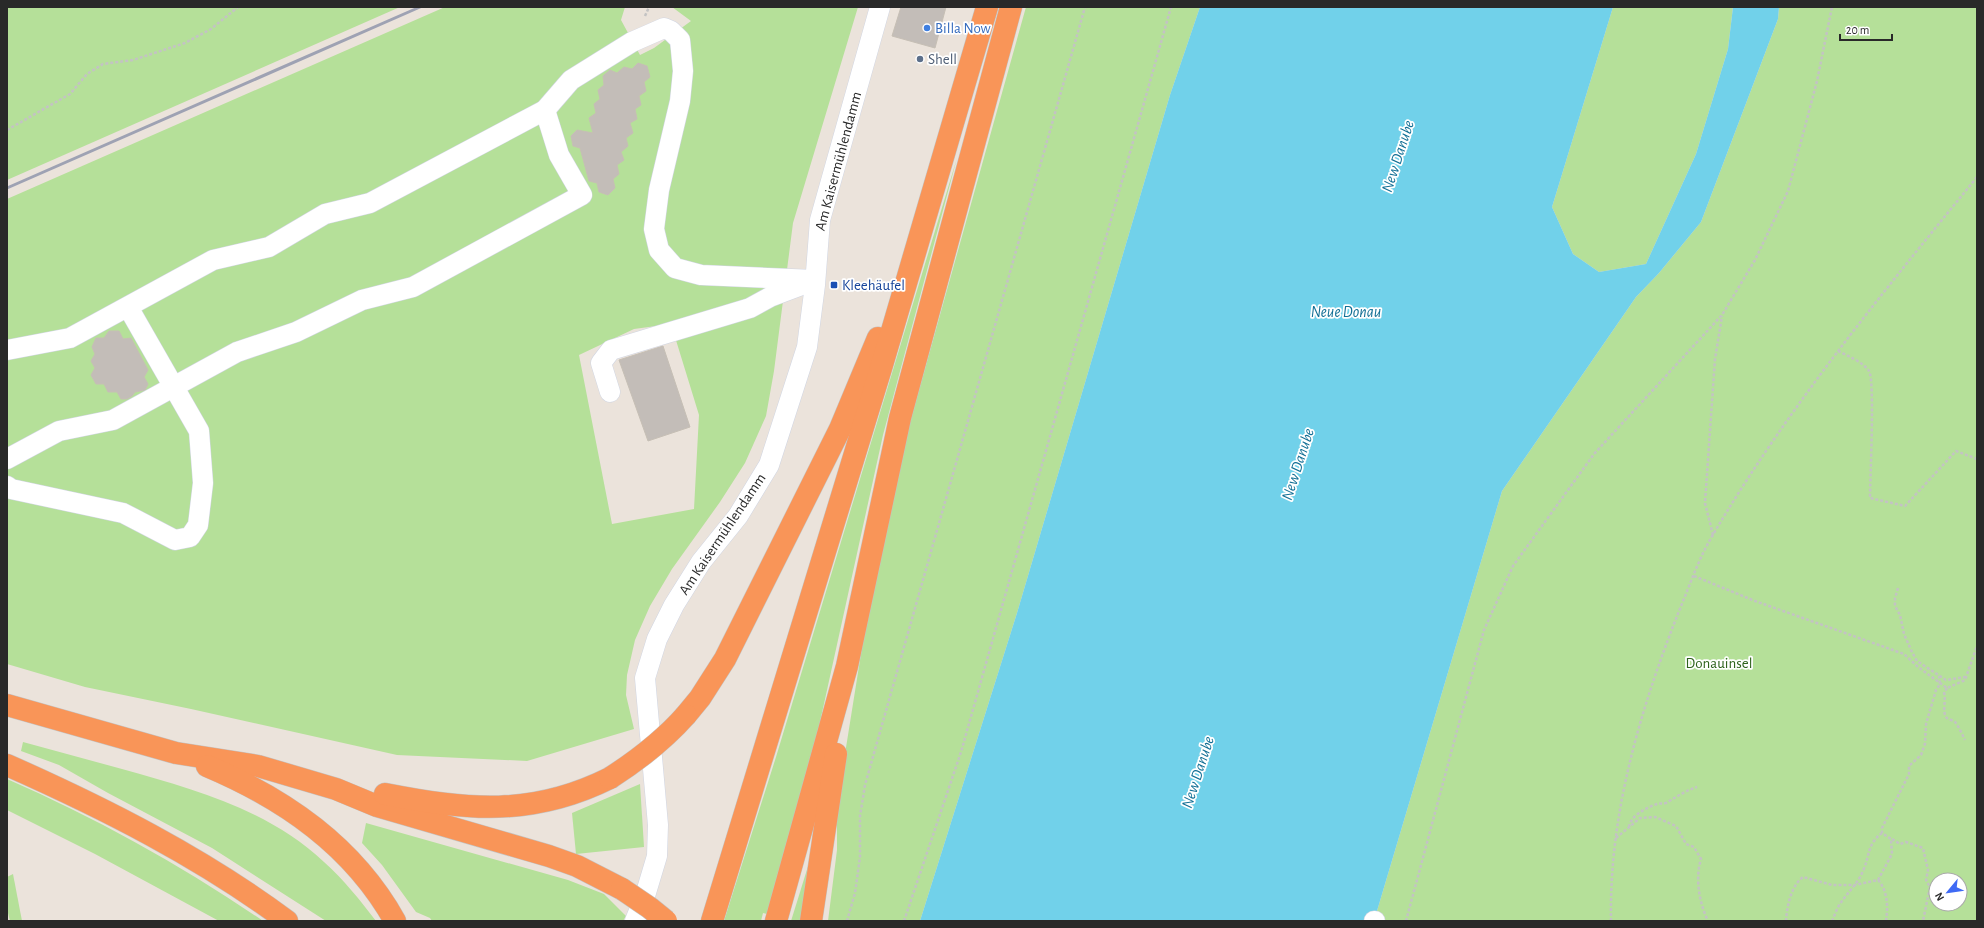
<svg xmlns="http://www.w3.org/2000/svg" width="1984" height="928" viewBox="0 0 1984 928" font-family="'Alegreya Sans',sans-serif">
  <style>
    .green { fill: #b5e099; fill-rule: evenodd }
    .water { fill: #71d1ea }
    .building { fill: #c3bdb8; stroke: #c6bfb5 }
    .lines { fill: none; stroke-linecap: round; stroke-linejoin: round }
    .minor-casing { stroke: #d0d5e2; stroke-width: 21 }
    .highway-casing { stroke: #c3c3c3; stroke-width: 23 }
    .path { stroke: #c3c3c3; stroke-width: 2.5; stroke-dasharray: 3 2; stroke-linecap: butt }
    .minor { stroke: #fff; stroke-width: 20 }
    .highway { stroke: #f99558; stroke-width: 22 }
    .rail { stroke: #9ea2b3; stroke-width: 3 }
    .highway-bridge-casing { stroke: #c3c3c3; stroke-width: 23; stroke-linecap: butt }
    .highway-bridge { stroke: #f99558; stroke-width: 22 }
    .shop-dot { fill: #3f7fe0; stroke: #fff; stroke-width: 1.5 }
    .service-dot { fill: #5c6f8a; stroke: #fff; stroke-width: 1.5 }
    .transit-dot { fill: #1a4fb4; stroke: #fff; stroke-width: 1.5 }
    .labels { text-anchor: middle; stroke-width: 3.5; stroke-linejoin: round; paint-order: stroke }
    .shop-label { font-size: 15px; fill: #366cbe; stroke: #fff; text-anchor: start }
    .service-label { font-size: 15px; fill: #4e5e75; stroke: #fff; text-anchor: start }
    .street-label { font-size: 15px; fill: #292929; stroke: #fff }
    .transit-label { font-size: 15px; fill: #164399; stroke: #fff; text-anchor: start }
    .park-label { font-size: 15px; fill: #2e631c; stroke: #fff }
    .water-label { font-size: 16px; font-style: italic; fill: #116f95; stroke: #fff }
  </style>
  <rect width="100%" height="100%" fill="#ebe3db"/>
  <!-- green -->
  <g class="green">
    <polygon points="7,7 400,7 7,180"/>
    <path d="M445 7H625L621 20 640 55 654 48 691 21 672 7H858L793 223 774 371 766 416 745 463 720 502 672 569 650 606 635 640 627 675 626 695 634 729 527 761 397 755 191 709 85 687 7 664V199ZM671 324 699 415 694 509 612 524 579 355 634 329Z"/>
    <polygon points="1026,7 1200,7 1170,95 1017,613 920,921 828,921 837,850 837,804 864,635 909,426"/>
    <polygon points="1613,7 1733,7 1728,49 1696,154 1646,264 1599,272 1573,254 1552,207"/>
    <path d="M1779 7H1977V921H1374L1502 491 1636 297 1659 273 1701 222 1778 19ZM1936 880H1960V904H1936Z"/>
    <polygon points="957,158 883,435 811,763 767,914 763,913 761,921 724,921 776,757"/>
    <path d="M23 742C56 751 89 760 122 769 194 789 269 810 324 862 344 880 360 900 376 921H326L212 848 108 793 59 765 21 751Z"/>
    <path d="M7 779C96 818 183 866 263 921H219L95 854 7 810Z"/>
    <polygon points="640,784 644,847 576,854 572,813"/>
    <polygon points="366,823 568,880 604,894 626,916 623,921 432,921 430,918 416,912 382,865 362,843"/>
    <polygon points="810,860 801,921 791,921"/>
    <polygon points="13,874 22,921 10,921 7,909 7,877"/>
  </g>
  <!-- water -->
  <polygon class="water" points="1200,7 1613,7 1552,207 1573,254 1599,272 1646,264 1696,154 1728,49 1733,7 1779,7 1778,19 1701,222 1659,273 1636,297 1502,491 1374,921 920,921 1017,613 1170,95"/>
  <!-- building -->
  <g class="building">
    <polygon points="901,7 946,7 935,48 892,36"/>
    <polygon points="638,63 647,66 650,77 644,82 646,91 639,96 641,105 635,109 637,119 630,123 633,133 626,138 628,146 621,152 624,160 617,165 619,174 613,179 615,188 608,195 599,192 597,183 589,181 580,148 573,146 571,136 577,130 593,133 589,118 596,113 594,104 600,99 598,90 604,85 603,76 610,70 617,73 624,67 632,69"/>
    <polygon points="109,331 119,331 123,339 131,338 148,370 144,377 148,384 145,390 135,392 132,396 127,399 121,399 117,392 108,392 104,384 96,384 91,375 95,368 91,361 95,354 92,347 96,338 104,338"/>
    <polygon points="663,346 690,427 648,441 619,360"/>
  </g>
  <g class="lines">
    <!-- minor casing -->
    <g class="minor-casing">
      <g id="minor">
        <polyline points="7,350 70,338 213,260 269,247 325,214 370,203 545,110 571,80 632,42 664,28 671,31 680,40 683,71 680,101 659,190 654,229 659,250 675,268 701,275 815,280"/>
        <polyline points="610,392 601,363 611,350 750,308 770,297 810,282"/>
        <polyline points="7,459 59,431 113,420 237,352 296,332 362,300 413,287 582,195 559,155 545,110"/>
        <polyline points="7,486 11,489 123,513 175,540 190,537 198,525 203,483 199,431 128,307"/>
        <polyline points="635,921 645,896 657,856 658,825 645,678 657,639 674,605 701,562 738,516 769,465 807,347 815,285 820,220 880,7"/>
        <polyline points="1374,921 1375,921"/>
      </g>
    </g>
    <!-- highway casing -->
    <g class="highway-casing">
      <g id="highway">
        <polyline points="7,705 176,753 258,766 336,789 377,806 549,856 577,866 622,889"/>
        <polyline points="686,715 700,698 725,659 840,429 878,338"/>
        <path d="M7 765C104 808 201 857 287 921"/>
        <path d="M207 766C285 799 353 846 395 921"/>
        <path d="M385 794C467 810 532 817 610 778"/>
        <polyline points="712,921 882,365 987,7"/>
        <polyline points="776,921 847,666 900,418 1011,7"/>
        <polyline points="811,921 836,754"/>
      </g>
    </g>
    <!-- path -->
    <g class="path">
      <polyline points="645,16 649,7"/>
      <polyline points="7,130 70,94 87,74 103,64 133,60 185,43 211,29 238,7"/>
      <path d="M1838 351C1848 356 1863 362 1869 371 1875 380 1870 479 1870 498L1905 506 1956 451 1977 459"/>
      <polyline points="1713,535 1705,503 1715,359 1722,316"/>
      <polyline points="1694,576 1755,601 1904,654 1918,667 1947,688 1965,680 1977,646"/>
      <polyline points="1898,588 1895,598 1895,606 1900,615 1904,634 1911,650 1917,661 1946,680 1965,677 1967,675"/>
      <path d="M1947 688 1944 692C1946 701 1943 707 1945 715 1946 720 1952 719 1955 722 1959 727 1962 734 1965 740"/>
      <path d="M1629 827C1631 815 1646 808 1657 804 1660 803 1662 804 1666 803 1676 797 1685 791 1697 787"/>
      <path d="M1616 838 1640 818 1655 817 1676 826 1686 844 1694 847 1701 859C1695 878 1699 902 1708 921"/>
      <polyline points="1892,839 1900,844 1906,842 1923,848 1928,870 1926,880 1930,887 1923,921"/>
      <path d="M1878 880C1888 891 1888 907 1886 921"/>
      <polyline points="847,921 855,893 860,857 860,816 865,785 1085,7"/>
      <polyline points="904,921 961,752 1171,7"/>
      <polyline points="1406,921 1484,630 1513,566 1594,454 1722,315 1755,260 1788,191 1817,81 1832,7"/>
      <path d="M1611 921C1609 814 1640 710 1679 611 1690 585 1699 557 1714 533 1789 406 1884 291 1977 177"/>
      <path d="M1786 921C1787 906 1791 886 1803 877L1832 885H1855L1878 880 1892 854 1891 839 1882 833V828L1909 774V766L1921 755 1925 744 1926 724 1936 690 1940 684 1939 676"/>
      <path d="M1832 921C1835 915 1837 907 1842 901 1849 891 1858 883 1863 871 1870 855 1867 844 1882 833"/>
    </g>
    <!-- minor -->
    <use href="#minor" class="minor"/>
    <!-- highway -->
    <use href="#highway" class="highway"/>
    <!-- rail -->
    <polyline class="rail" points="7,188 420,7"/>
    <!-- highway-bridge casing -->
    <g class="highway-bridge-casing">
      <g id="highway-bridge">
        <path d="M610 778C638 760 664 740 686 715"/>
        <polyline points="622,889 650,908 666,921"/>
      </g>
    </g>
    <!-- highway-bridge -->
    <use href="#highway-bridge" class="highway-bridge"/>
  </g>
  <!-- markers -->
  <circle class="shop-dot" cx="927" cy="28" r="4"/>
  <circle class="service-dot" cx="920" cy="59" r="4"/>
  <rect class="transit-dot" x="830" y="281" width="8" height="8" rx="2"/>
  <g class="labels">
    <!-- shop labels -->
    <g class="shop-label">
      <text x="935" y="33">Billa Now</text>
    </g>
    <!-- service labels -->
    <g class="service-label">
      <text x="928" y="64">Shell</text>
    </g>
    <!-- street labels -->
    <g class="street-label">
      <text transform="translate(838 161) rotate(-75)" y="5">Am Kaisermühlendamm</text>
      <text transform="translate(722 534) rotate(-56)" y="5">Am Kaisermühlendamm</text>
    </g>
    <!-- transit labels -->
    <g class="transit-label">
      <text x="842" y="290">Kleehäufel</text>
    </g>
    <!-- park labels -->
    <g class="park-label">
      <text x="1719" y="668">Donauinsel</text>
    </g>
    <!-- water labels -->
    <g class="water-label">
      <text transform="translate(1397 156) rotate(-72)" y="6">New Danube</text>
      <text x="1346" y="317">Neue Donau</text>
      <text transform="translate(1297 464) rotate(-72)" y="6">New Danube</text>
      <text transform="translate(1197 772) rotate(-72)" y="6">New Danube</text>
    </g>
  </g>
  <!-- border -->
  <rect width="1984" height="928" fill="none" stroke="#292929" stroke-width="16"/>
  <!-- north arrow -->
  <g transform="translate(1948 892) rotate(241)"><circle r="19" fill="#ffffff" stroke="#a9a9a9"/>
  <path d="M0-3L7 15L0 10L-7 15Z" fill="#3f6af4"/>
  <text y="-6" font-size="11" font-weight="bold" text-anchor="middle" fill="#292929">N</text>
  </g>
  <!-- scale -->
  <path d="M1840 34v6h52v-6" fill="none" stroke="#292929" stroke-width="2"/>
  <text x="1846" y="34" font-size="12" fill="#292929" stroke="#ffffff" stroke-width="3" paint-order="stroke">20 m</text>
</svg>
